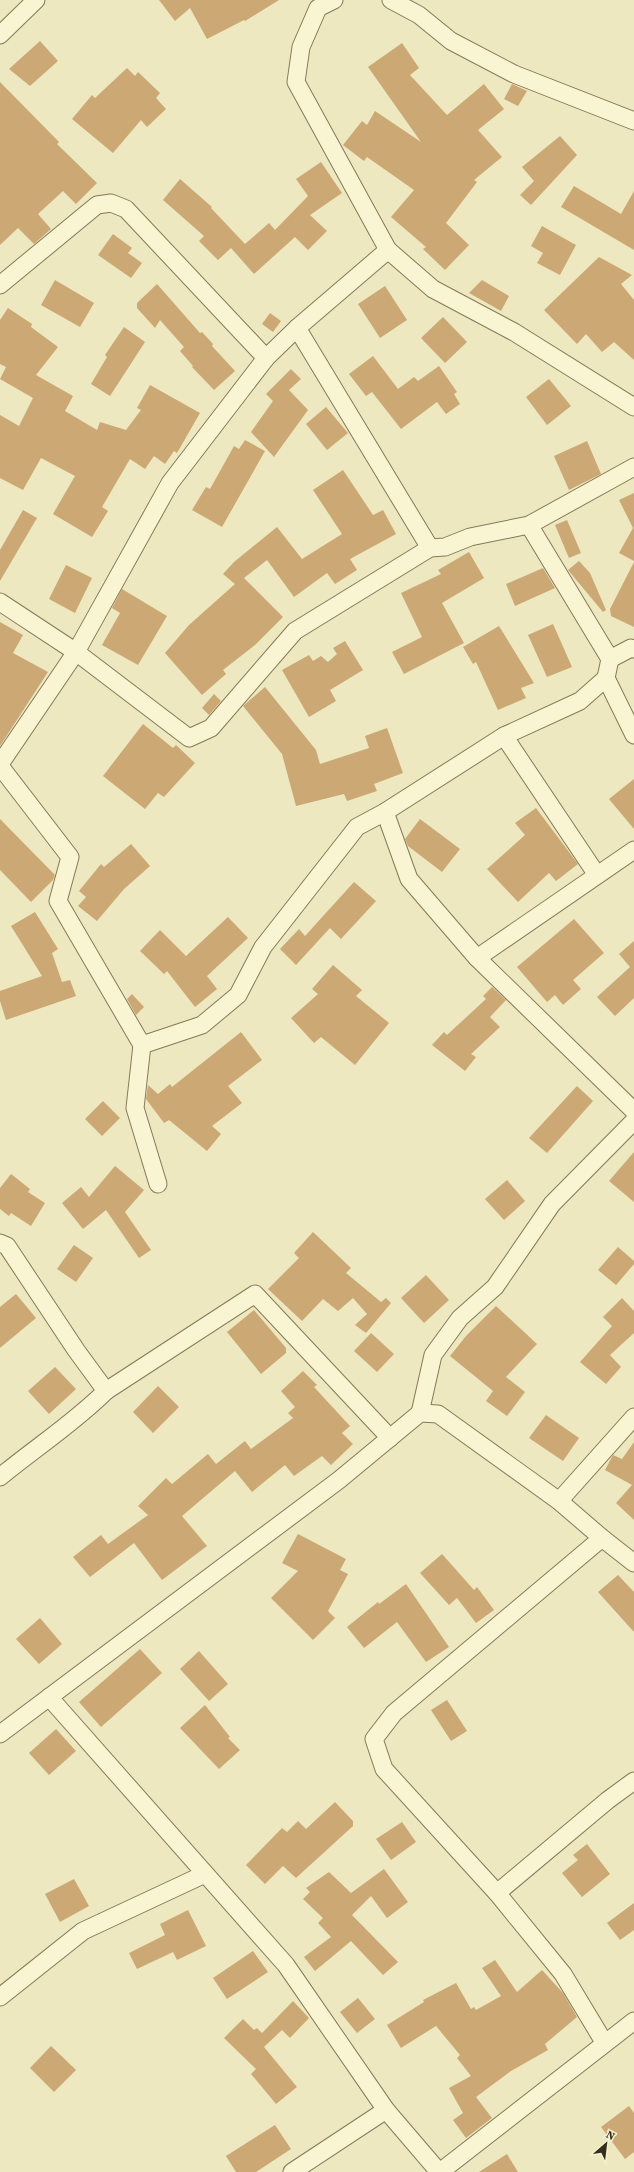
<svg xmlns="http://www.w3.org/2000/svg" width="634" height="2172" viewBox="0 0 634 2172" font-family="'Source Serif 4',serif">
  <style>
    .building { fill: #cca875 }
    .lines { fill: none; stroke-linecap: round; stroke-linejoin: round }
    .street-casing { stroke: #867958; stroke-width: 19 }
    .street { stroke: #f9f4d2; stroke-width: 17 }
  </style>
  <rect width="100%" height="100%" fill="#ede8bf"/>
  <!-- building -->
  <g class="building">
    <polygon points="159,0 279,0 245,21 244,20 207,39 190,8 175,21"/>
    <polygon points="40,41 58,61 30,86 9,69"/>
    <polygon points="402,43 419,68 410,75 447,115 484,84 504,109 478,130 502,157 474,180 477,182 446,223 469,245 445,270 423,249 426,247 391,217 414,190 367,157 364,161 343,145 362,121 367,125 375,111 421,142 368,67"/>
    <polygon points="127,68 135,76 138,72 160,93 156,98 166,109 147,127 141,120 113,153 72,119 92,95 95,98"/>
    <polygon points="0,82 59,142 57,144 97,183 76,204 63,191 38,214 51,229 34,244 18,228 0,245"/>
    <polygon points="512,84 527,91 518,106 504,99"/>
    <polygon points="560,136 577,155 531,205 520,195 534,181 522,167"/>
    <polygon points="321,162 342,193 310,215 327,231 308,250 295,237 254,274 231,248 218,260 199,241 204,236 163,200 180,179 212,207 211,208 245,244 269,223 275,230 308,196 296,179"/>
    <polygon points="574,186 621,214 634,191 634,250 561,207"/>
    <polygon points="542,226 576,245 560,275 537,263 543,253 531,246"/>
    <polygon points="113,234 132,248 128,253 142,263 131,278 98,255"/>
    <polygon points="599,257 632,275 621,284 634,300 634,360 614,342 602,352 586,334 577,344 544,310"/>
    <polygon points="55,280 94,303 80,327 41,305"/>
    <polygon points="482,280 509,296 501,311 469,293"/>
    <polygon points="157,284 200,333 202,332 213,344 212,346 235,371 214,390 192,367 193,366 180,351 184,347 160,320 155,328 137,308 137,303"/>
    <polygon points="385,286 407,320 380,338 358,304"/>
    <polygon points="8,308 32,324 31,327 58,347 36,375 73,396 65,411 97,430 100,422 126,430 141,410 137,408 150,385 200,413 177,453 174,451 165,464 154,456 145,469 130,459 102,507 108,511 92,537 53,514 75,476 41,458 23,490 0,478 0,415 19,426 33,398 0,379 6,367 0,364 0,320"/>
    <polygon points="270,313 281,321 273,332 262,324"/>
    <polygon points="443,317 467,342 445,363 421,338"/>
    <polygon points="124,327 145,342 110,396 91,384 107,357 105,355"/>
    <polygon points="373,356 398,389 414,377 418,381 439,366 457,392 454,394 460,404 446,414 437,402 401,429 372,392 366,396 349,374"/>
    <polygon points="291,369 301,379 289,390 308,410 274,457 251,432 273,401 266,394"/>
    <polygon points="549,379 571,406 547,425 526,397"/>
    <polygon points="326,407 348,433 327,450 306,424"/>
    <polygon points="245,440 265,451 222,527 192,510 206,487 210,489 234,446 239,449"/>
    <polygon points="587,441 601,474 569,490 554,456"/>
    <polygon points="343,470 373,515 383,510 396,534 350,559 357,570 335,584 327,573 294,597 267,560 244,578 283,617 255,645 223,670 226,674 202,695 165,653 189,625 235,584 223,574 234,562 277,527 302,559 342,534 313,490"/>
    <polygon points="634,493 634,561 619,553 633,528 619,500"/>
    <polygon points="23,510 37,518 0,581 0,550"/>
    <polygon points="567,520 581,553 569,558 555,525"/>
    <polygon points="469,552 484,578 442,603 464,643 404,674 392,652 422,637 401,593 441,574 438,570"/>
    <polygon points="579,561 590,573 606,610 603,612 568,570"/>
    <polygon points="634,562 634,627 611,616 610,609"/>
    <polygon points="66,565 92,578 75,613 49,599"/>
    <polygon points="543,568 555,588 515,606 506,584"/>
    <polygon points="122,589 167,616 138,665 102,645 120,613 112,608"/>
    <polygon points="0,622 23,635 13,653 48,672 0,746"/>
    <polygon points="553,624 572,667 547,677 528,635"/>
    <polygon points="499,626 534,683 521,688 526,698 498,710 476,662 473,664 463,647"/>
    <polygon points="345,641 363,670 330,690 336,701 309,717 282,670 309,655 313,661 321,656 328,662 337,654 333,648"/>
    <polygon points="265,687 316,750 320,764 369,748 365,736 387,728 403,773 374,784 377,791 347,801 344,794 296,806 282,754 243,706"/>
    <polygon points="214,694 221,701 209,715 202,708"/>
    <polygon points="143,724 173,748 176,745 195,763 164,797 158,793 145,809 103,776"/>
    <polygon points="634,779 634,829 609,799"/>
    <polygon points="536,808 578,864 556,881 549,873 518,902 487,869 525,835 515,823"/>
    <polygon points="0,819 55,875 53,880 31,902 0,870"/>
    <polygon points="420,819 460,849 442,872 408,846 405,839"/>
    <polygon points="131,844 150,866 124,889 97,921 78,906 86,897 79,891 101,864 104,867"/>
    <polygon points="354,882 376,901 341,939 330,928 296,965 280,949 299,929 305,936"/>
    <polygon points="35,912 58,949 52,953 62,982 70,980 76,996 6,1020 0,1001 0,991 42,976 11,926"/>
    <polygon points="228,917 248,938 207,976 217,989 195,1007 167,971 164,974 140,951 160,930 186,956"/>
    <polygon points="574,919 604,953 573,980 581,989 563,1005 555,995 547,1002 517,967"/>
    <polygon points="634,941 634,998 615,1016 597,997 630,967 619,954"/>
    <polygon points="333,965 362,990 356,996 389,1023 355,1065 321,1037 314,1043 291,1018 318,994 312,989"/>
    <polygon points="492,987 506,1000 490,1017 500,1027 471,1054 476,1057 465,1071 432,1045 444,1032 447,1035 486,999 483,996"/>
    <polygon points="132,994 144,1007 136,1015 127,999"/>
    <polygon points="241,1032 262,1060 228,1086 242,1103 212,1126 221,1134 207,1151 169,1120 164,1123 146,1099 148,1085 158,1094 170,1084 172,1087"/>
    <polygon points="577,1086 593,1101 547,1153 529,1138"/>
    <polygon points="103,1101 120,1118 102,1136 85,1119"/>
    <polygon points="634,1152 634,1202 609,1181"/>
    <polygon points="115,1166 144,1190 125,1212 151,1250 139,1258 106,1210 83,1229 62,1203 81,1187 89,1197"/>
    <polygon points="11,1174 30,1189 28,1192 45,1203 31,1226 11,1213 9,1216 0,1209 0,1188"/>
    <polygon points="507,1180 525,1201 504,1220 485,1199"/>
    <polygon points="313,1232 351,1268 346,1273 381,1302 386,1298 391,1303 366,1333 355,1325 367,1314 353,1298 338,1311 323,1299 302,1321 268,1289 299,1258 294,1253"/>
    <polygon points="74,1245 93,1258 76,1282 57,1269"/>
    <polygon points="618,1247 634,1261 634,1264 616,1285 598,1270"/>
    <polygon points="426,1275 449,1300 424,1323 401,1298"/>
    <polygon points="16,1294 36,1318 0,1348 0,1307"/>
    <polygon points="622,1298 634,1311 634,1333 610,1355 621,1367 606,1384 580,1362 612,1326 603,1317"/>
    <polygon points="496,1306 537,1344 506,1377 525,1392 507,1416 486,1401 493,1391 450,1356 466,1336"/>
    <polygon points="254,1310 286,1348 286,1353 261,1374 227,1332"/>
    <polygon points="371,1333 394,1354 377,1372 354,1351"/>
    <polygon points="55,1367 76,1389 49,1414 28,1391"/>
    <polygon points="303,1371 317,1385 314,1387 350,1426 342,1433 353,1444 331,1465 322,1456 294,1476 285,1465 252,1492 235,1471 182,1516 207,1546 162,1580 134,1543 90,1577 73,1557 101,1535 108,1544 148,1515 138,1506 166,1478 172,1484 208,1454 216,1464 245,1441 251,1449 293,1418 288,1413 295,1407 281,1391"/>
    <polygon points="158,1386 179,1407 153,1433 133,1412"/>
    <polygon points="546,1415 579,1438 563,1461 529,1438"/>
    <polygon points="634,1442 634,1520 616,1503 632,1485 605,1470 613,1455 622,1459"/>
    <polygon points="298,1534 346,1559 340,1570 348,1574 328,1611 335,1618 313,1640 271,1598 298,1571 282,1563"/>
    <polygon points="442,1554 474,1590 477,1587 494,1610 476,1623 457,1598 449,1605 420,1573"/>
    <polygon points="618,1575 634,1592 634,1632 598,1592"/>
    <polygon points="406,1584 449,1647 426,1662 397,1622 364,1648 347,1627 378,1602 379,1604"/>
    <polygon points="40,1618 62,1644 39,1664 16,1639"/>
    <polygon points="140,1649 162,1673 101,1727 79,1702"/>
    <polygon points="199,1651 228,1684 209,1701 180,1669"/>
    <polygon points="447,1700 467,1731 451,1741 431,1710"/>
    <polygon points="205,1705 230,1737 228,1738 240,1750 219,1769 180,1728"/>
    <polygon points="56,1729 76,1751 49,1775 29,1753"/>
    <polygon points="335,1802 353,1821 353,1826 296,1878 283,1866 265,1884 246,1865 282,1828 287,1832 298,1821 306,1829"/>
    <polygon points="402,1822 416,1842 391,1860 376,1839"/>
    <polygon points="587,1844 610,1874 582,1897 562,1873 578,1860 573,1855"/>
    <polygon points="384,1869 408,1902 387,1918 371,1896 352,1915 398,1962 383,1975 351,1941 315,1971 304,1957 331,1937 318,1923 323,1918 303,1899 310,1892 306,1888 329,1872 351,1893"/>
    <polygon points="74,1879 89,1906 60,1922 45,1894"/>
    <polygon points="634,1903 634,1930 620,1940 607,1923"/>
    <polygon points="188,1910 206,1946 177,1960 173,1952 137,1969 129,1953 165,1935 160,1924"/>
    <polygon points="253,1951 268,1972 227,1999 213,1978"/>
    <polygon points="495,1960 517,1992 542,1970 563,1993 577,2017 545,2044 548,2050 511,2071 476,2097 492,2118 466,2138 453,2120 463,2113 449,2088 471,2076 457,2058 460,2055 436,2026 401,2048 387,2025 424,2002 423,2000 456,1983 471,2009 474,2007 476,2010 501,1996 482,1968"/>
    <polygon points="358,1998 375,2019 357,2033 340,2012"/>
    <polygon points="293,2001 309,2018 290,2038 282,2030 264,2047 297,2087 276,2104 251,2074 256,2069 224,2038 243,2019 254,2030 257,2028 262,2033"/>
    <polygon points="51,2046 76,2070 54,2092 30,2068"/>
    <polygon points="629,2106 634,2113 634,2152 625,2159 601,2127"/>
    <polygon points="275,2125 291,2149 256,2172 236,2172 226,2156"/>
    <polygon points="507,2154 518,2172 479,2172"/>
  </g>
  <g class="lines">
    <!-- street casing -->
    <g class="street-casing">
      <g id="street">
        <polyline points="334,0 318,8 301,47 296,82 388,250 433,289 514,332 634,407"/>
        <polyline points="391,0 419,15 451,41 514,74 634,121"/>
        <polyline points="0,35 36,0"/>
        <polyline points="0,285 97,205 111,203 126,209 266,358"/>
        <polyline points="297,328 430,548"/>
        <polyline points="529,525 610,659 606,678 634,735"/>
        <polyline points="0,602 76,652 189,738 211,728 295,631 430,548 445,547 470,537 529,525 634,467"/>
        <polyline points="610,659 631,648 634,649"/>
        <polyline points="504,736 597,875"/>
        <polyline points="0,764 76,652 170,483 266,358 297,328 388,250"/>
        <polyline points="0,766 70,857 58,901 142,1045 202,1025 238,995 263,947 357,827 385,812 504,736 580,701 606,678"/>
        <polyline points="385,812 409,879 477,958 634,1111"/>
        <polyline points="477,958 634,850"/>
        <polyline points="142,1045 135,1108 158,1184"/>
        <path d="M0 1243 7 1246 76 1350 106 1391C74 1423 35 1448 0 1477"/>
        <polyline points="106,1391 255,1294 390,1438"/>
        <polyline points="420,1413 433,1355 460,1318 495,1287 552,1204 634,1121"/>
        <polyline points="559,1501 634,1417"/>
        <polyline points="602,1538 394,1713 374,1739 384,1769 497,1893 563,1974 604,2042"/>
        <polyline points="49,1697 286,1965 386,2110 439,2172"/>
        <polyline points="0,1734 339,1480 420,1413 438,1414 559,1501 602,1538 634,1563"/>
        <polyline points="497,1893 608,1800 634,1781"/>
        <polyline points="0,1997 83,1931 205,1874"/>
        <polyline points="292,2172 386,2110"/>
        <polyline points="440,2172 634,2021"/>
      </g>
    </g>
    <!-- street -->
    <use href="#street" class="street"/>
  </g>
  <!-- north arrow -->
  <g transform="translate(606 2144) rotate(28)" stroke="#f5f1cf" stroke-width="3" paint-order="stroke">
  <path d="M0-3L7 15L0 10L-7 15Z" fill="#362d1c"/>
  <text y="-6" font-size="11" font-weight="bold" text-anchor="middle" fill="#362d1c">N</text>
  </g>
</svg>
